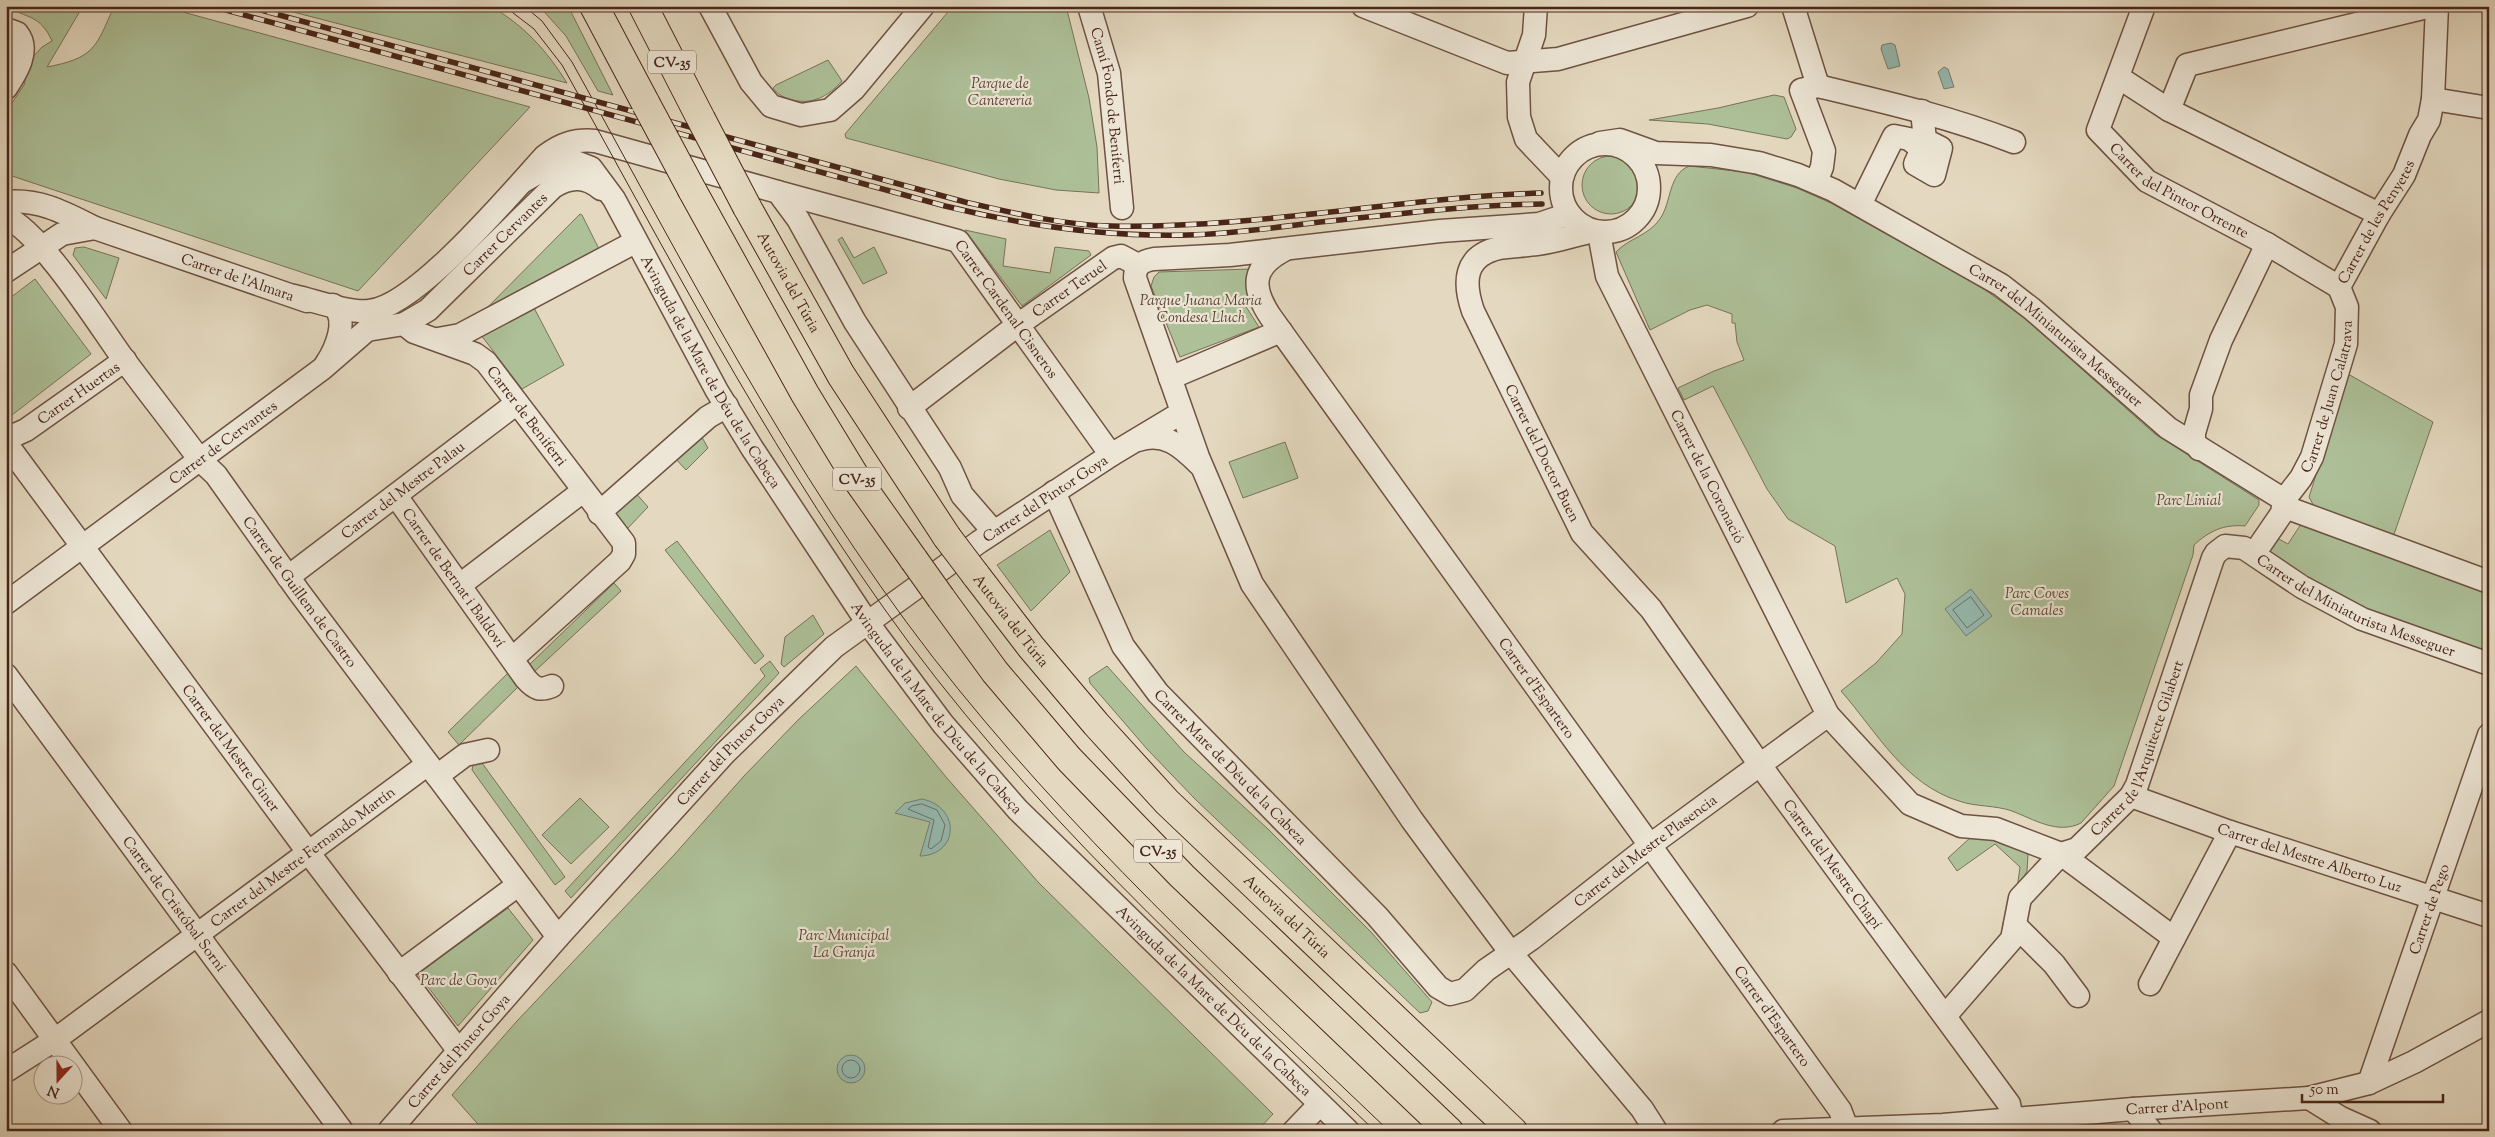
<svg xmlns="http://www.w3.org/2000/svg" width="2495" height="1137" viewBox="0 0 2495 1137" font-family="'Sorts Mill Goudy',serif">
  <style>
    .green { fill: #adc098; stroke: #7a7258 }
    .water { fill: #95bab0; stroke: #767e73 }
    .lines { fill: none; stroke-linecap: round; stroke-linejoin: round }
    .shore { stroke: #6e7064; stroke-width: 1 }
    .minor-casing { stroke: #6f5242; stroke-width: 25 }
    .highway-casing { stroke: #482518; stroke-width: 30 }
    .minor { stroke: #ede6d6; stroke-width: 22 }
    .highway { stroke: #e4d9c0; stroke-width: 28 }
    .tram { stroke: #482518; stroke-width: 1 }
    .rail-casing { stroke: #482518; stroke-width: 5.5 }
    .rail { stroke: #ede6d6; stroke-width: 4; stroke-dasharray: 11; stroke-linecap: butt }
    .highway-bridge-casing { stroke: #482518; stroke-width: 30; stroke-linecap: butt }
    .highway-bridge { stroke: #e4d9c0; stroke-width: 28 }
    .labels { text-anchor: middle; stroke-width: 4.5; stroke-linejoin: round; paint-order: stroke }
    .shield { fill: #ede6d6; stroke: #7a5f51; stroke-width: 1 }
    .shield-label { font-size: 14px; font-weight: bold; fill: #482518 }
    .park-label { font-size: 15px; font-style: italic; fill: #5c4432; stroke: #ede6d6 }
    .street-label { font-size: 15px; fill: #482518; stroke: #ede6d6 }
  </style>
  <rect width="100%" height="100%" fill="#e4d9c0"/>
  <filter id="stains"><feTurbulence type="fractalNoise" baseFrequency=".004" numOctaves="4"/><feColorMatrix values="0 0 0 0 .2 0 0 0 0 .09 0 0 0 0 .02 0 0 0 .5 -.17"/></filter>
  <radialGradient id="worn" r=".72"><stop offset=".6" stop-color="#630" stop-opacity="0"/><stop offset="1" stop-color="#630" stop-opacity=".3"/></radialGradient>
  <!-- green -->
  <g class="green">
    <path d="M6 6H83L47 67C94 58 96 48 114 6H161L530 107 358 291 6 174V112L24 85 30 60 42 47 52 41C40 14 27 19 6 6Z"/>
    <path d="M270 6H490C524 25 547 51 567 83Z"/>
    <polygon points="539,6 568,6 613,95 598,91 566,36"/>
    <polygon points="953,6 1066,6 1089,98 1097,147 1099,193 1056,190 999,179 846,138 845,134"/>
    <path d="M828 60 842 81C828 97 810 106 789 99 783 97 777 94 773 88L776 85Z"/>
    <polygon points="1774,95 1784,97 1796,129 1791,137 1787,139 1708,124 1649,120 1718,108"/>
    <circle cx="1611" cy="185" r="29"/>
    <path d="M1689 166 1746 172 1797 188 1831 203 1981 287 2023 317 2155 434 2259 500V505L2245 526C2224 524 2209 531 2194 545L2193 555 2114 786 2081 823C2058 835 2033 819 2012 811 1995 805 1976 807 1959 801 1904 784 1877 732 1841 691L1876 663 1902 634 1905 594 1897 578 1846 603 1835 546 1788 519 1767 489 1713 386 1684 400 1678 388 1714 371 1744 360 1737 342 1735 323H1732V314L1707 305 1690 310 1650 330 1616 252C1629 238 1648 236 1660 219 1672 201 1668 175 1689 166Z"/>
    <polygon points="580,214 582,215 600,251 470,325"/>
    <polygon points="965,230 1006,239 1003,266 1050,273 1055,247 1089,251 1091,255 1022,306"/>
    <polygon points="842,237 854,258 874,247 887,273 863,284 838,240"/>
    <polygon points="84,247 119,258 106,299 73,255 75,248"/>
    <polygon points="1250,269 1246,284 1250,295 1243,302 1259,327 1180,357 1151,286 1154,277 1159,272"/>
    <polygon points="35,279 91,354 12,415 6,409 6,301"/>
    <polygon points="532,304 564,365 522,389 481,335"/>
    <polygon points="2348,374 2433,422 2392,540 2317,512 2309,497"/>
    <polygon points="699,432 708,448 686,470 673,456"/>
    <polygon points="1285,442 1298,478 1243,498 1229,462"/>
    <polygon points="634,491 648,507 627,529 613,511"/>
    <polygon points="2303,521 2489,592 2489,658 2437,641 2321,589 2269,552 2277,538 2288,544"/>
    <polygon points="1050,530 1070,572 1031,611 997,565"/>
    <polygon points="677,541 764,656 755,664 665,550"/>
    <polygon points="614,583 621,591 534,672 529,665"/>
    <polygon points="813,615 824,634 784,667 781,664 785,637"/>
    <polygon points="770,661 779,673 571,898 565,891 765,676 760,669"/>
    <polygon points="856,666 946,777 1039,883 1273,1114 1257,1131 484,1131 452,1095 517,1021 674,855 744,776 799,719"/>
    <polygon points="1107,666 1184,752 1268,829 1371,932 1432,1002 1428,1011 1420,1013 1195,799 1147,749 1090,683 1089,678"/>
    <polygon points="511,670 518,687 459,745 448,732"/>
    <polygon points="477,762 482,763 565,877 555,885 472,770 473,765"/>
    <polygon points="580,798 609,827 571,864 542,835"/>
    <polygon points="1971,837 1991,838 2024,851 2028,855 2027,871 2017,889 2020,867 1995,844 1957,871 1948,858"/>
    <polygon points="508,908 533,940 458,1026 418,974"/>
  </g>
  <!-- water -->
  <g class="water">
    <polygon points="1891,43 1895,45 1900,66 1888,69 1881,49 1882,45"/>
    <polygon points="1944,67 1948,69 1954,87 1944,89 1938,72"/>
    <polygon points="1971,589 1992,616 1966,636 1945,609"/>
    <path d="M922 799C961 807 959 855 920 856L930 822 895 813 905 803Z"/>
    <circle cx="851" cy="1069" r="14"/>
  </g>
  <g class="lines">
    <!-- shore -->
    <g class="shore">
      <polygon points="1971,597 1984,615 1967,628 1953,610"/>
      <polygon points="922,804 937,810 945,825 941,841 931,849 928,847 934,820 908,809 912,806"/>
      <circle cx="851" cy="1069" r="9"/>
    </g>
    <!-- minor casing -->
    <g class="minor-casing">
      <g id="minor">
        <polyline points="710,6 751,82 771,106 801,115 830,110 854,89 923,6"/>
        <path id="s1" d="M1089 6 1109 73 1122 208"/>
        <polyline points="1363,6 1507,63 1558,59 1747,6"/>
        <polyline points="1536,6 1534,35 1518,82 1519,117 1526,139 1562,177"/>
        <polyline points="1793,6 1818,86"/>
        <path id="s2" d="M2144 6 2098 130 2147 181 2267 244 2339 287"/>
        <path d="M6 29 17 33C31 50 16 73 6 88"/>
        <polyline points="2118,77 2169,110 2379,214"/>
        <polyline points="2433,99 2489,108"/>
        <polyline points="2169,110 2187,65 2431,6"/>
        <path id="s3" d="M1600 143 1620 140 1656 153 1711 155 1759 163 1798 175 1833 190 2001 285 2032 309 2168 428 2284 500 2282 513 2254 554"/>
        <circle cx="1605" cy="188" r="44"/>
        <path id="s4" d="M522 182 553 164 573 161 591 168 614 199 717 391 752 448 867 622 943 724 1018 810 1348 1131"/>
        <path d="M1816 182 1822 167 1824 151 1801 90 1818 86C1885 102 1950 117 2014 142"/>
        <path id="s5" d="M778 192 958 241 1111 455"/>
        <path id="s6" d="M6 202C41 199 65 213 95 228L307 301"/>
        <polyline points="1860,205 1894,136 1909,139 1922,149 1915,164 1934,175 1941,148 1925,140 1922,111"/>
        <path d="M1569 214 1539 224 1440 231 1230 255 1154 259C1142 261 1135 265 1135 278L1198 457 1252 584 1412 820 1445 865 1511 953 1642 1109 1656 1131"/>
        <path id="s7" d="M6 217C42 234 97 322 122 357 148 392 174 425 200 460L216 475 299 592 558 937"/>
        <path id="s8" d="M1593 231C1575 235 1556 242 1537 244 1525 246 1511 246 1499 248 1464 256 1463 282 1473 311L1582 533 1651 609 1760 765 2009 1104 2012 1118"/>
        <path id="s9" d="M1599 233 1607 276 1828 715 1910 804 1961 826 1996 829 2061 854 2174 938"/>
        <path id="s10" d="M1284 250C1252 267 1251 287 1270 316L1840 1110 1848 1131"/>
        <polyline points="6,271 62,234 95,228"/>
        <path id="s11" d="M2339 287 2379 214 2404 175 2420 135 2429 120 2433 99 2437 6"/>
        <path d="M294 296C316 301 348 313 369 311 416 307 511 193 545 156 561 144 575 139 595 141L778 192 798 219 855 322 950 468 962 495 994 532"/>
        <path id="s12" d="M404 324 414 332 475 354 486 362 624 543V554L620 561 513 658"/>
        <polyline points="438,339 460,335 635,242"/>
        <path d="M326 364C336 349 349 319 333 305"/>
        <polyline points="1170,378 1281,331"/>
        <path id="s13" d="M909 408 1019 324 1113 258 1121 256 1138 265"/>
        <path id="s14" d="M6 439 26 430 125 360"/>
        <path d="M1138 440C1164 431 1181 446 1199 464"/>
        <path id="s15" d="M6 443 308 852 459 1051"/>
        <polyline points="2199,449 2194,441 2194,433 2201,409 2201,395 2221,340 2267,244"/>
        <path id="s16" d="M1054 492 1123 646 1158 693 1377 916 1438 987 1450 994 1465 990 1486 970 1531 939 1649 846 1828 715"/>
        <path id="s17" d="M396 496 526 679C535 689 540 691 552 686"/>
        <path id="s18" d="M2284 500 2301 478 2312 457 2346 344 2347 307 2339 287"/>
        <polyline points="2285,507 2489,582"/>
        <polyline points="599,513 708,417 727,406"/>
        <path id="s19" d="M288 577 517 403"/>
        <polyline points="460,585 583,491"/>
        <path id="s20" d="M6 603 322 369 367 330 404 324 428 310 553 187C570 176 586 176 601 189"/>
        <path id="s21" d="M6 675 342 1131"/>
        <polyline points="437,776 465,755 488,750"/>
        <path id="s22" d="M2131 796 2230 832 2489 916"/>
        <polyline points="2015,925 2054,964 2078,996"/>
        <polyline points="6,973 121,1131"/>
        <polyline points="399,973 518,885"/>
        <polyline points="2150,984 2230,832"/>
        <path id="s23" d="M1946 1015 2012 939 2020 898 2061 854 2077 849 2131 796 2137 785 2213 558 2216 553 2225 546 2244 548 2302 587 2362 619 2489 664"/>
        <path id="s24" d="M6 1071 56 1039 428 764"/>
        <path id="s25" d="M2369 1083 2489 735"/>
        <polyline points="2309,1098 2341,1118 2370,1131"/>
        <polyline points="2133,1109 2151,1131"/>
        <path id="s26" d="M389 1131 558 937 725 753 834 647 979 542 1111 455 1181 413"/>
        <polyline points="1294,1131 1320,1104"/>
        <path id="s27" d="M1783 1131 1943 1125 2133 1109 2309 1098 2369 1083 2414 1062 2489 1021"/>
      </g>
    </g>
    <!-- highway casing -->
    <g class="highway-casing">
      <g id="highway">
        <polyline points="594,6 646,104"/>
        <polyline points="643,6 701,119"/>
        <polyline points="692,190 805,394 858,481 914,560"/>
        <path id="s28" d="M747 207 841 375 947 537"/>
        <path id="s29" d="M975 574 1031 647 1096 724 1167 802 1513 1131"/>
        <polyline points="941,598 995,672 1069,759 1182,876 1449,1131"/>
      </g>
    </g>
    <!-- minor -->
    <use href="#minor" class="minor"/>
    <!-- highway -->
    <use href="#highway" class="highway"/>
    <!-- tram -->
    <g class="tram">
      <path d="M504 6 534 29 562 65C664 248 762 436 883 607 1022 804 1202 965 1375 1131"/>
      <path d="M524 6 542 21 572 62C684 264 790 472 932 656 1067 830 1230 979 1389 1131"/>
    </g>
    <!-- rail casing -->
    <g class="rail-casing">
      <g id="rail">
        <path d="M211 6 945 206C1026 226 1105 237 1188 235 1230 234 1271 228 1312 223 1389 215 1465 205 1542 204"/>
        <path d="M246 6 965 202C1013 213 1062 225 1111 226 1255 229 1397 198 1541 193"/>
      </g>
    </g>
    <!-- rail -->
    <use href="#rail" class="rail"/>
    <!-- highway-bridge casing -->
    <g class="highway-bridge-casing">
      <g id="highway-bridge">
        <polyline points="646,104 692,190"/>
        <polyline points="701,119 747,207"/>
        <polyline points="947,537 975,574"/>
        <polyline points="914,560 941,598"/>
      </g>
    </g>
    <!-- highway-bridge -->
    <use href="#highway-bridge" class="highway-bridge"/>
  </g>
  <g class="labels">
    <!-- shield labels -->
    <g class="shield">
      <rect x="648" y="50.5" width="48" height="23" rx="4"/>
      <rect x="833" y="467.5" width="48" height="23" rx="4"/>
      <rect x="1134" y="839.5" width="48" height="23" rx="4"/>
    </g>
    <g class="shield-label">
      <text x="672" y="67">CV-35</text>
      <text x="857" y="484">CV-35</text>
      <text x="1158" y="856">CV-35</text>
    </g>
    <!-- park labels -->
    <g class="park-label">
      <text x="1000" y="88">Parque de<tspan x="1000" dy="17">Cantereria</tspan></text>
      <text x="1201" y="305">Parque Juana Maria<tspan x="1201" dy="17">Condesa Lluch</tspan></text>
      <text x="2189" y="505">Parc Linial</text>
      <text x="2037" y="598">Parc Coves<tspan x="2037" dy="17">Camales</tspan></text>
      <text x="844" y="940">Parc Municipal<tspan x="844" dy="17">La Granja</tspan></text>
      <text x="459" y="985">Parc de Goya</text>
    </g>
    <!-- street labels -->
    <g class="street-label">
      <text dy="5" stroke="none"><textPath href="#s1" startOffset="102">Camí Fondo de Beniferri</textPath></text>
      <text dy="5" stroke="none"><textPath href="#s2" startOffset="235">Carrer del Pintor Orrente</textPath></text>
      <text dy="5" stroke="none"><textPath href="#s11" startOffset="75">Carrer de les Penyetes</textPath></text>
      <text dy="5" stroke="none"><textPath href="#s20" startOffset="626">Carrer Cervantes</textPath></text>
      <text dy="5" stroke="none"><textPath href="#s6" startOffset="245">Carrer de l'Almara</textPath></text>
      <text dy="5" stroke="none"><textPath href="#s28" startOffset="86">Autovia del Túria</textPath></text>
      <text dy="5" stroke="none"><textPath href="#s13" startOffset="200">Carrer Teruel</textPath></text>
      <text dy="5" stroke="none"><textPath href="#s5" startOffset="270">Carrer Cardenal Cisneros</textPath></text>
      <text dy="5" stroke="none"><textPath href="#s3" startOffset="508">Carrer del Miniaturista Messeguer</textPath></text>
      <text dy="5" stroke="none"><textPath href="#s4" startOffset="312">Avinguda de la Mare de Déu de la Cabeça</textPath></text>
      <text dy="5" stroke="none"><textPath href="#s14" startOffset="86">Carrer Huertas</textPath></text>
      <text dy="5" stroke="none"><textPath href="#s18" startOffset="114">Carrer de Juan Calatrava</textPath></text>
      <text dy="5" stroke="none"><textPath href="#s12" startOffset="159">Carrer de Beniferri</textPath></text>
      <text dy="5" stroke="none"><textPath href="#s20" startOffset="270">Carrer de Cervantes</textPath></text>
      <text dy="5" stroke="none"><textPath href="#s8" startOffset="334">Carrer del Doctor Buen</textPath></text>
      <text dy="5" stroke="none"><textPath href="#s9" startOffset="268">Carrer de la Coronació</textPath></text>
      <text dy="5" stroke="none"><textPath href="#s19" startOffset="144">Carrer del Mestre Palau</textPath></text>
      <text dy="5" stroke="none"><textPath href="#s26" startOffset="916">Carrer del Pintor Goya</textPath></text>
      <text dy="5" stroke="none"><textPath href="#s17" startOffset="100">Carrer de Bernat i Baldoví</textPath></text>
      <text dy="5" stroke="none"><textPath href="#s7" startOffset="478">Carrer de Guillem de Castro</textPath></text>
      <text dy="5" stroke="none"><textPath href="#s23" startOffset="710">Carrer del Miniaturista Messeguer</textPath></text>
      <text dy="5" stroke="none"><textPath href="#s29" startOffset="59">Autovia del Túria</textPath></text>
      <text dy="5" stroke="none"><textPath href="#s10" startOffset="538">Carrer d'Espartero</textPath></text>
      <text dy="5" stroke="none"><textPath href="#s4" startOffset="718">Avinguda de la Mare de Déu de la Cabeça</textPath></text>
      <text dy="5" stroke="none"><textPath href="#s23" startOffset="340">Carrer de l'Arquitecte Gilabert</textPath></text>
      <text dy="5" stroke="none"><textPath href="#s15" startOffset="379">Carrer del Mestre Giner</textPath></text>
      <text dy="5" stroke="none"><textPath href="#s26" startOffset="511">Carrer del Pintor Goya</textPath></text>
      <text dy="5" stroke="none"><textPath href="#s16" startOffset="331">Carrer Mare de Déu de la Cabeza</textPath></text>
      <text dy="5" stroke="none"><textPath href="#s16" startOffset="891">Carrer del Mestre Plasencia</textPath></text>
      <text dy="5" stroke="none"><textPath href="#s24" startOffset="366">Carrer del Mestre Fernando Martín</textPath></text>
      <text dy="5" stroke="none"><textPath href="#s22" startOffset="189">Carrer del Mestre Alberto Luz</textPath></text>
      <text dy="5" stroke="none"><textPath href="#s8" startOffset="839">Carrer del Mestre Chapí</textPath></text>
      <text dy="5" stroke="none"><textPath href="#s21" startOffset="284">Carrer de Cristóbal Sorní</textPath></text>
      <text dy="5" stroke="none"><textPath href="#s25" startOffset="184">Carrer de Pego</textPath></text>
      <text dy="5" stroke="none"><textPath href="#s29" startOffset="464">Autovia del Túria</textPath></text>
      <text dy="5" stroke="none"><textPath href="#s4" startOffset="1122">Avinguda de la Mare de Déu de la Cabeça</textPath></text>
      <text dy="5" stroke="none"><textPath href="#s10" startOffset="942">Carrer d'Espartero</textPath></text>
      <text dy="5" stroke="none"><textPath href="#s26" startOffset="106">Carrer del Pintor Goya</textPath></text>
      <text dy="5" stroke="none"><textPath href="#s27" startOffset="395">Carrer d'Alpont</textPath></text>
    </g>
  </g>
  <!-- margin -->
  <rect width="2495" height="1137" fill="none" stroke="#e4d9c0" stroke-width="25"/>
  <rect x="8" y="8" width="2480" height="1122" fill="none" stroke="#482518" stroke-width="2.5"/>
  <rect x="12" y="12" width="2470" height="1112" fill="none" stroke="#482518"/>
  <!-- north arrow -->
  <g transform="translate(58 1080) rotate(201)"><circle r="24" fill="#ede6d6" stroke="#ab998a"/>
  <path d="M0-4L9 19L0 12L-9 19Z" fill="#8f2418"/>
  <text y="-8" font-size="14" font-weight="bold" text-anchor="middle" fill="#482518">N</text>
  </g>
  <!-- scale -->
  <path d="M2302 1094v8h141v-8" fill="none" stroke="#482518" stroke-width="2.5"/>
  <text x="2310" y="1094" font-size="15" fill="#482518" stroke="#ede6d6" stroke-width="4" paint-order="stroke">50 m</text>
  <rect width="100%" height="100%" filter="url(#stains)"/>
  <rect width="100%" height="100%" fill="url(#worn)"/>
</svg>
